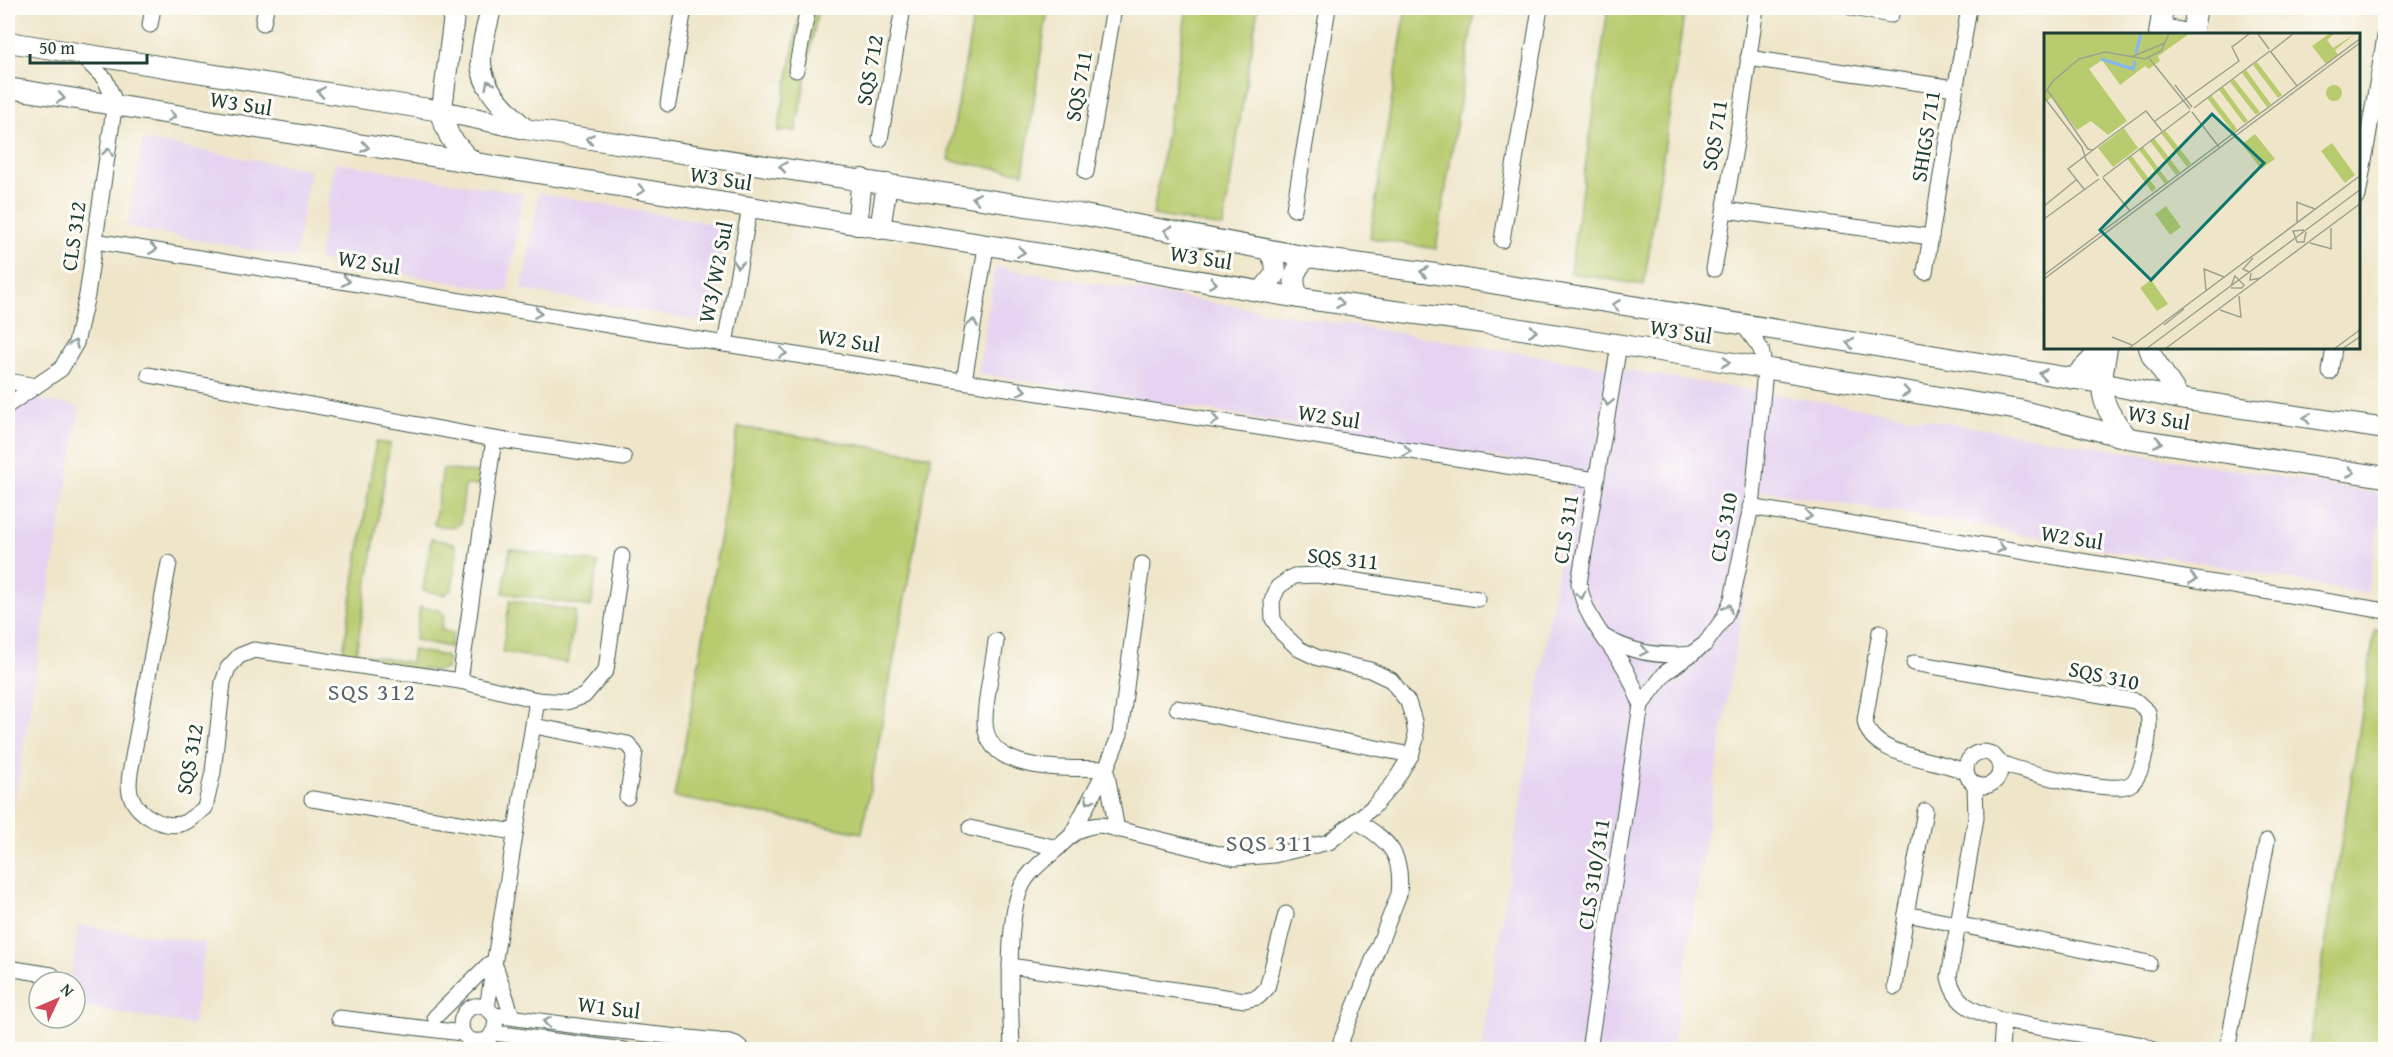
<svg xmlns="http://www.w3.org/2000/svg" width="2393" height="1057" viewBox="0 0 2393 1057" font-family="'Gentium Book Plus',serif">
  <style>
    .built { fill: #e5d3f1 }
    .green { fill: #b8cb6e; stroke: #6c8451; stroke-width: 1.5 }
    .lines { fill: none; stroke-linecap: round; stroke-linejoin: round }
    .minor-casing { stroke: #3e564a; stroke-width: 17 }
    .major-casing { stroke: #3e564a; stroke-width: 22 }
    .minor { stroke: #fff; stroke-width: 15 }
    .major { stroke: #fff; stroke-width: 20 }
    .oneway { stroke: #8f9e9a }
    .labels { text-anchor: middle; stroke-width: 6; stroke-linejoin: round; paint-order: stroke }
    .street-label { font-size: 22px; fill: #1f3d34; stroke: #fdfcf7 }
    .neighbourhood-label { font-size: 24px; letter-spacing: 1.5px; fill: #57646d; stroke: #fdfcf7 }
    .inset-river { fill: none; stroke: #84b6f1; stroke-width: 3 }
    .inset-road { fill: none; stroke: #9ca28e; stroke-width: 1.5 }
    .view { fill: #0f766e; fill-opacity: 0.15; stroke: #0f766e; stroke-width: 3 }
    .inset-edge { fill: none; stroke: #1f3d34; stroke-width: 3 }
  </style>
  <rect width="100%" height="100%" fill="#fdfcf7"/>
  <filter id="ink" filterUnits="userSpaceOnUse"><feTurbulence type="fractalNoise" baseFrequency=".0167" numOctaves="2"/><feDisplacementMap in="SourceGraphic" scale="12" xChannelSelector="R" yChannelSelector="G"/><feConvolveMatrix kernelMatrix="1 2 1 2 8 2 1 2 1" color-interpolation-filters="sRGB"/></filter>
  <filter id="wash" filterUnits="userSpaceOnUse"><feTurbulence type="fractalNoise" baseFrequency=".008" numOctaves="4" result="noise"/><feDisplacementMap in="SourceGraphic" scale="24" xChannelSelector="R" yChannelSelector="G"/><feGaussianBlur stdDeviation="1.35" result="paint"/><feColorMatrix in="noise" values="0 0 0 0 0 0 0 0 0 0 0 0 0 0 0 0 0 1.4 0 .05"/><feComposite in="paint" operator="in"/></filter>
  <g filter="url(#wash)">
    <rect width="100%" height="100%" fill="#efe6ca"/>
    <!-- built -->
    <g class="built">
      <polygon points="143,140 310,170 295,258 128,227"/>
      <polygon points="335,162 523,194 507,292 318,259"/>
      <polygon points="539,193 726,226 710,323 522,290"/>
      <polygon points="995,267 2384,494 2367,594 2182,559 2160,555 2159,560 1977,525 1761,490 1672,1049 1482,1049 1573,470 978,373"/>
      <polygon points="8,394 80,407 8,839"/>
      <polygon points="79,925 205,943 193,1025 75,1005 75,982 70,982"/>
    </g>
    <!-- green -->
    <g class="green">
      <polygon points="801,8 818,8 796,131 778,131"/>
      <polygon points="975,8 1048,8 1023,173 948,160"/>
      <polygon points="1187,8 1258,8 1223,227 1153,215"/>
      <polygon points="1406,8 1475,8 1436,249 1370,238"/>
      <polygon points="1608,8 1685,8 1644,285 1570,273"/>
      <polygon points="738,427 931,456 862,833 674,797 691,710"/>
      <polygon points="376,442 390,444 356,653 411,663 413,650 445,656 448,660 446,669 437,671 342,659"/>
      <polygon points="443,469 483,474 479,485 465,485 460,524 451,528 434,524"/>
      <polygon points="431,539 454,543 457,552 452,589 444,595 423,590"/>
      <polygon points="510,549 598,563 591,607 503,593"/>
      <polygon points="510,600 576,611 567,663 502,652"/>
      <polygon points="420,607 438,610 444,614 441,630 453,633 450,647 415,640"/>
      <polygon points="2375,630 2386,632 2385,1049 2309,1049"/>
    </g>
  </g>
  <g filter="url(#ink)">
    <g class="lines">
      <!-- minor casing -->
      <g class="minor-casing">
        <g id="minor">
          <polyline points="1852,8 1891,15"/>
          <polyline points="263,23 266,8"/>
          <polyline points="150,25 153,8"/>
          <polyline points="1748,58 1955,88"/>
          <polyline points="796,70 808,8"/>
          <polyline points="668,104 684,8"/>
          <polyline points="880,139 903,8"/>
          <polyline points="1086,172 1114,8"/>
          <polyline points="2358,196 2386,31"/>
          <polyline points="1294,209 1328,8"/>
          <polyline points="1725,210 1931,237"/>
          <polyline points="1502,240 1540,8"/>
          <polyline points="95,241 725,344 1596,480"/>
          <polyline points="1714,269 1739,126 1756,8"/>
          <polyline points="1925,272 1969,8"/>
          <polyline points="725,344 750,207"/>
          <path d="M1619 345 1579 583C1584 615 1603 636 1621 662 1630 675 1635 690 1641 705"/>
          <polyline points="2330,372 2334,348"/>
          <polyline points="149,375 494,439 624,458"/>
          <polyline points="8,381 36,386"/>
          <polyline points="964,381 986,247"/>
          <polyline points="8,405 61,369 76,343 87,295 115,102 105,79 79,53"/>
          <polyline points="1750,507 2386,611"/>
          <path d="M169 563 130 773C129 780 128 789 131 796 137 815 166 831 186 822 192 818 199 812 205 808L213 772 223 682 228 668 239 656 254 650 460 681 537 700 487 1008"/>
          <path d="M1880 632 1865 720C1869 757 1936 758 1966 772"/>
          <path d="M1603 636C1630 653 1661 657 1692 654"/>
          <path d="M996 641C993 666 986 693 985 719 983 776 1068 767 1106 769"/>
          <path d="M1914 663 2136 701 2148 712C2151 728 2145 777 2129 785 2112 794 2018 772 1999 762"/>
          <polyline points="460,681 494,439"/>
          <polyline points="537,700 567,702 584,696 606,670 622,556"/>
          <polyline points="1177,708 1411,755"/>
          <polyline points="534,726 628,744 635,753 627,797"/>
          <circle cx="1983" cy="769" r="17"/>
          <polyline points="1106,769 1117,830"/>
          <path d="M1975 785 1976 818 1949 977C1955 1007 1977 1012 2003 1021"/>
          <polyline points="312,799 515,832"/>
          <polyline points="1925,811 1906,914 2149,963"/>
          <polyline points="970,828 1058,848"/>
          <polyline points="1073,832 1106,769 1120,734 1142,564"/>
          <polyline points="1010,966 1245,1000 1258,997 1267,988 1286,914"/>
          <polyline points="8,968 52,975"/>
          <polyline points="496,968 512,1016"/>
          <polyline points="1895,987 1906,914"/>
          <polyline points="494,1015 600,1029 719,1041"/>
          <polyline points="435,1017 489,964"/>
          <polyline points="339,1018 462,1033"/>
          <polyline points="494,1033 624,1050"/>
          <path d="M1341 1041 1399 894C1403 855 1391 842 1358 822"/>
          <path d="M481 1050C487 1039 500 1029 494 1016 492 1012 488 1009 484 1007 456 998 450 1050 487 1040"/>
          <path d="M703 1050C715 1040 731 1037 743 1050"/>
          <path d="M1012 1050C1011 1009 1005 924 1021 888 1028 871 1045 860 1058 848 1072 834 1080 826 1101 825L1235 858 1274 855 1329 842 1373 807 1393 784 1411 755 1416 739 1414 721 1408 702 1391 680 1370 670 1318 658 1299 649 1282 633 1273 619 1272 601 1278 587 1294 576 1317 575 1478 599"/>
          <polyline points="1589,1050 1641,705 1665,673 1705,644 1724,618 1732,599 1753,497 1765,370 1761,349 1745,327"/>
          <polyline points="2001,1050 2003,1021 2143,1045 2153,1050"/>
          <polyline points="2227,1050 2267,841"/>
        </g>
      </g>
      <!-- major casing -->
      <g class="major-casing">
        <g id="major">
          <polyline points="455,8 441,116 450,137 465,155 477,164"/>
          <path d="M491 8C488 25 480 46 481 63 482 90 508 111 525 129"/>
          <polyline points="2160,28 2187,34"/>
          <polyline points="2159,34 2163,8"/>
          <polyline points="2192,34 2197,8"/>
          <polyline points="8,42 441,111 525,129 1079,214 1308,257 1424,272 2101,383 2180,399 2386,429"/>
          <polyline points="8,88 1080,260 1299,298 1483,323 1697,357 2019,410 2128,438 2386,477"/>
          <polyline points="857,225 862,179"/>
          <polyline points="880,229 887,184"/>
          <polyline points="1262,291 1276,273 1275,262 1268,250"/>
          <path d="M1299 298C1291 280 1293 270 1308 257"/>
          <path d="M2107 348C2099 394 2098 401 2128 438"/>
          <polyline points="2149,348 2152,356 2180,399"/>
          <polyline points="2073,379 2103,348"/>
        </g>
      </g>
      <!-- minor -->
      <use href="#minor" class="minor"/>
      <!-- major -->
      <use href="#major" class="major"/>
    </g>
    <!-- one-way arrows -->
    <defs><path id="oneway-chevron" d="M-2-3.5L2.5 0L-2 3.5" fill="none" stroke-width="1.6" stroke-linecap="round" stroke-linejoin="round" transform="scale(1.5)"/></defs>
    <g class="oneway">
      <use href="#oneway-chevron" transform="translate(489 84) rotate(-116)"/>
      <use href="#oneway-chevron" transform="translate(321 92) rotate(-171)"/>
      <use href="#oneway-chevron" transform="translate(61 98) rotate(10)"/>
      <use href="#oneway-chevron" transform="translate(172 116) rotate(9)"/>
      <use href="#oneway-chevron" transform="translate(590 139) rotate(-171)"/>
      <use href="#oneway-chevron" transform="translate(365 147) rotate(9)"/>
      <use href="#oneway-chevron" transform="translate(108 152) rotate(-80)"/>
      <use href="#oneway-chevron" transform="translate(783 167) rotate(-171)"/>
      <use href="#oneway-chevron" transform="translate(641 190) rotate(9)"/>
      <use href="#oneway-chevron" transform="translate(976 198) rotate(-171)"/>
      <use href="#oneway-chevron" transform="translate(1168 231) rotate(-169)"/>
      <use href="#oneway-chevron" transform="translate(153 249) rotate(9)"/>
      <use href="#oneway-chevron" transform="translate(1021 252) rotate(8)"/>
      <use href="#oneway-chevron" transform="translate(738 264) rotate(101)"/>
      <use href="#oneway-chevron" transform="translate(1424 272) rotate(-171)"/>
      <use href="#oneway-chevron" transform="translate(346 281) rotate(9)"/>
      <use href="#oneway-chevron" transform="translate(1213 283) rotate(9)"/>
      <use href="#oneway-chevron" transform="translate(1340 303) rotate(7)"/>
      <use href="#oneway-chevron" transform="translate(1616 305) rotate(-171)"/>
      <use href="#oneway-chevron" transform="translate(538 313) rotate(9)"/>
      <use href="#oneway-chevron" transform="translate(973 323) rotate(-81)"/>
      <use href="#oneway-chevron" transform="translate(1533 331) rotate(9)"/>
      <use href="#oneway-chevron" transform="translate(1850 343) rotate(-171)"/>
      <use href="#oneway-chevron" transform="translate(74 344) rotate(-67)"/>
      <use href="#oneway-chevron" transform="translate(783 353) rotate(9)"/>
      <use href="#oneway-chevron" transform="translate(1726 362) rotate(10)"/>
      <use href="#oneway-chevron" transform="translate(2043 374) rotate(-171)"/>
      <use href="#oneway-chevron" transform="translate(1022 390) rotate(9)"/>
      <use href="#oneway-chevron" transform="translate(1906 392) rotate(9)"/>
      <use href="#oneway-chevron" transform="translate(1608 402) rotate(101)"/>
      <use href="#oneway-chevron" transform="translate(2307 418) rotate(-172)"/>
      <use href="#oneway-chevron" transform="translate(1215 420) rotate(9)"/>
      <use href="#oneway-chevron" transform="translate(2158 442) rotate(9)"/>
      <use href="#oneway-chevron" transform="translate(1407 451) rotate(9)"/>
      <use href="#oneway-chevron" transform="translate(2351 472) rotate(9)"/>
      <use href="#oneway-chevron" transform="translate(1808 516) rotate(9)"/>
      <use href="#oneway-chevron" transform="translate(2001 548) rotate(9)"/>
      <use href="#oneway-chevron" transform="translate(2193 579) rotate(9)"/>
      <use href="#oneway-chevron" transform="translate(1581 595) rotate(77)"/>
      <use href="#oneway-chevron" transform="translate(1728 608) rotate(-66)"/>
      <use href="#oneway-chevron" transform="translate(1644 651) rotate(12)"/>
      <use href="#oneway-chevron" transform="translate(1089 800) rotate(118)"/>
      <use href="#oneway-chevron" transform="translate(547 1022) rotate(-172)"/>
    </g>
  </g>
  <g class="labels">
    <!-- street labels -->
    <g class="street-label">
      <text transform="translate(869 70) rotate(-80)" y="8">SQS 712</text>
      <text transform="translate(1078 86) rotate(-80)" y="8">SQS 711</text>
      <text transform="translate(241 103) rotate(9)" y="8">W3 Sul</text>
      <text transform="translate(1714 135) rotate(-81)" y="8">SQS 711</text>
      <text transform="translate(1925 136) rotate(-81)" y="8">SHIGS 711</text>
      <text transform="translate(721 178) rotate(9)" y="8">W3 Sul</text>
      <text transform="translate(73 236) rotate(-82)" y="8">CLS 312</text>
      <text transform="translate(1201 257) rotate(9)" y="8">W3 Sul</text>
      <text transform="translate(369 262) rotate(9)" y="8">W2 Sul</text>
      <text transform="translate(715 272) rotate(-79)" y="8">W3/W2 Sul</text>
      <text transform="translate(1681 331) rotate(9)" y="8">W3 Sul</text>
      <text transform="translate(849 340) rotate(9)" y="8">W2 Sul</text>
      <text transform="translate(1329 416) rotate(9)" y="8">W2 Sul</text>
      <text transform="translate(2159 417) rotate(10)" y="8">W3 Sul</text>
      <text transform="translate(1723 527) rotate(-79)" y="8">CLS 310</text>
      <text transform="translate(1565 529) rotate(-81)" y="8">CLS 311</text>
      <text transform="translate(2072 537) rotate(9)" y="8">W2 Sul</text>
      <text transform="translate(1343 558) rotate(6)" y="8">SQS 311</text>
      <text transform="translate(2104 675) rotate(12)" y="8">SQS 310</text>
      <text transform="translate(189 759) rotate(-80)" y="8">SQS 312</text>
      <text transform="translate(1593 874) rotate(-81)" y="8">CLS 310/311</text>
      <text transform="translate(609 1007) rotate(7)" y="8">W1 Sul</text>
    </g>
    <!-- neighbourhood labels -->
    <g class="neighbourhood-label">
      <text x="372" y="700">SQS 312</text>
      <text x="1270" y="851">SQS 311</text>
    </g>
  </g>
  <!-- overview -->
  <g transform="translate(2044 33)">
    <rect width="316" height="316" fill="#efe6ca"/>
    <path d="M0 1H145L114 23 116 28 105 36 101 33 76 52 58 27 45 36 83 88 64 102 47 88 33 97 8 64 0 70ZM285 1H290L283 7 289 15 311 1 291 17 294 22 282 31 268 13ZM213 29 238 62 234 65 209 32ZM202 37 227 71 223 74 198 40ZM190 46 216 79 212 82 186 49ZM282 60a8 8 0 1 1 16 0a8 8 0 1 1-16 0ZM179 54 204 88 200 90 175 57ZM167 62 193 96 189 99 163 65ZM80 95 94 115 69 134 54 115ZM121 97 147 130 143 134 117 100ZM211 101 231 126 217 136 198 111ZM110 105 136 139 132 142 106 108ZM288 110 311 142 301 150 277 118ZM99 114 124 148 121 151 95 117ZM87 122 112 155 108 159 83 125ZM122 173 137 194 126 202 111 181ZM107 247 124 271 113 278 96 255Z" fill="#b8cb6e"/>
    <path class="inset-river" d="M92 20 97 1M57 26 89 36 91 28"/>
    <path class="inset-road" d="M214 1 225 16M226 19 249 1M227 19 253 53M87 24 121 10M105 25 146 76M131 52 148 74M4 58 44 116 48 117M0 62 8 49 35 26 61 19 101 26 117 18 125 1M0 64 38 114 42 127 54 143M150 75 226 18M148 79 175 114M111 88 195 28 188 14 205 1M59 144 146 78M59 145 86 178M40 156 24 136 66 104 102 78 118 98M252 169 271 176M253 170V189M0 173 32 147M0 186 55 146M287 195V215M260 197 249 198 253 209H260L262 199M266 210 288 216M160 235 162 258M160 236 180 244M205 239 199 236 209 225M207 240 206 247 217 245M0 242 317 5M0 246 317 9M187 253 191 243 200 252 198 255H187M195 263 197 285M176 277 196 284M120 292 140 276M68 304 88 312M84 316 317 142M102 316 317 156M121 316 317 170M290 316 317 296M298 316 317 303"/>
    <path class="view" d="M168 81 220 130 107 247 56 197Z"/>
    <rect width="316" height="316" class="inset-edge"/>
  </g>
  <!-- margin -->
  <rect width="2393" height="1057" fill="none" stroke="#fdfcf7" stroke-width="30"/>
  <!-- north arrow -->
  <g transform="translate(57 1000) rotate(46)"><circle r="28" fill="#fdfcf7" stroke="#a4b0a9" stroke-width="1.5"/>
  <path d="M0-4.5L10 22L0 15L-10 22Z" fill="#d1495b"/>
  <text y="-9" font-size="16" font-weight="bold" text-anchor="middle" fill="#1f3d34">N</text>
  </g>
  <!-- scale -->
  <path d="M30 54v9h117v-9" fill="none" stroke="#1f3d34" stroke-width="3"/>
  <text x="39" y="54" font-size="18" fill="#1f3d34" stroke="#fdfcf7" stroke-width="4.5" paint-order="stroke">50 m</text>
</svg>
